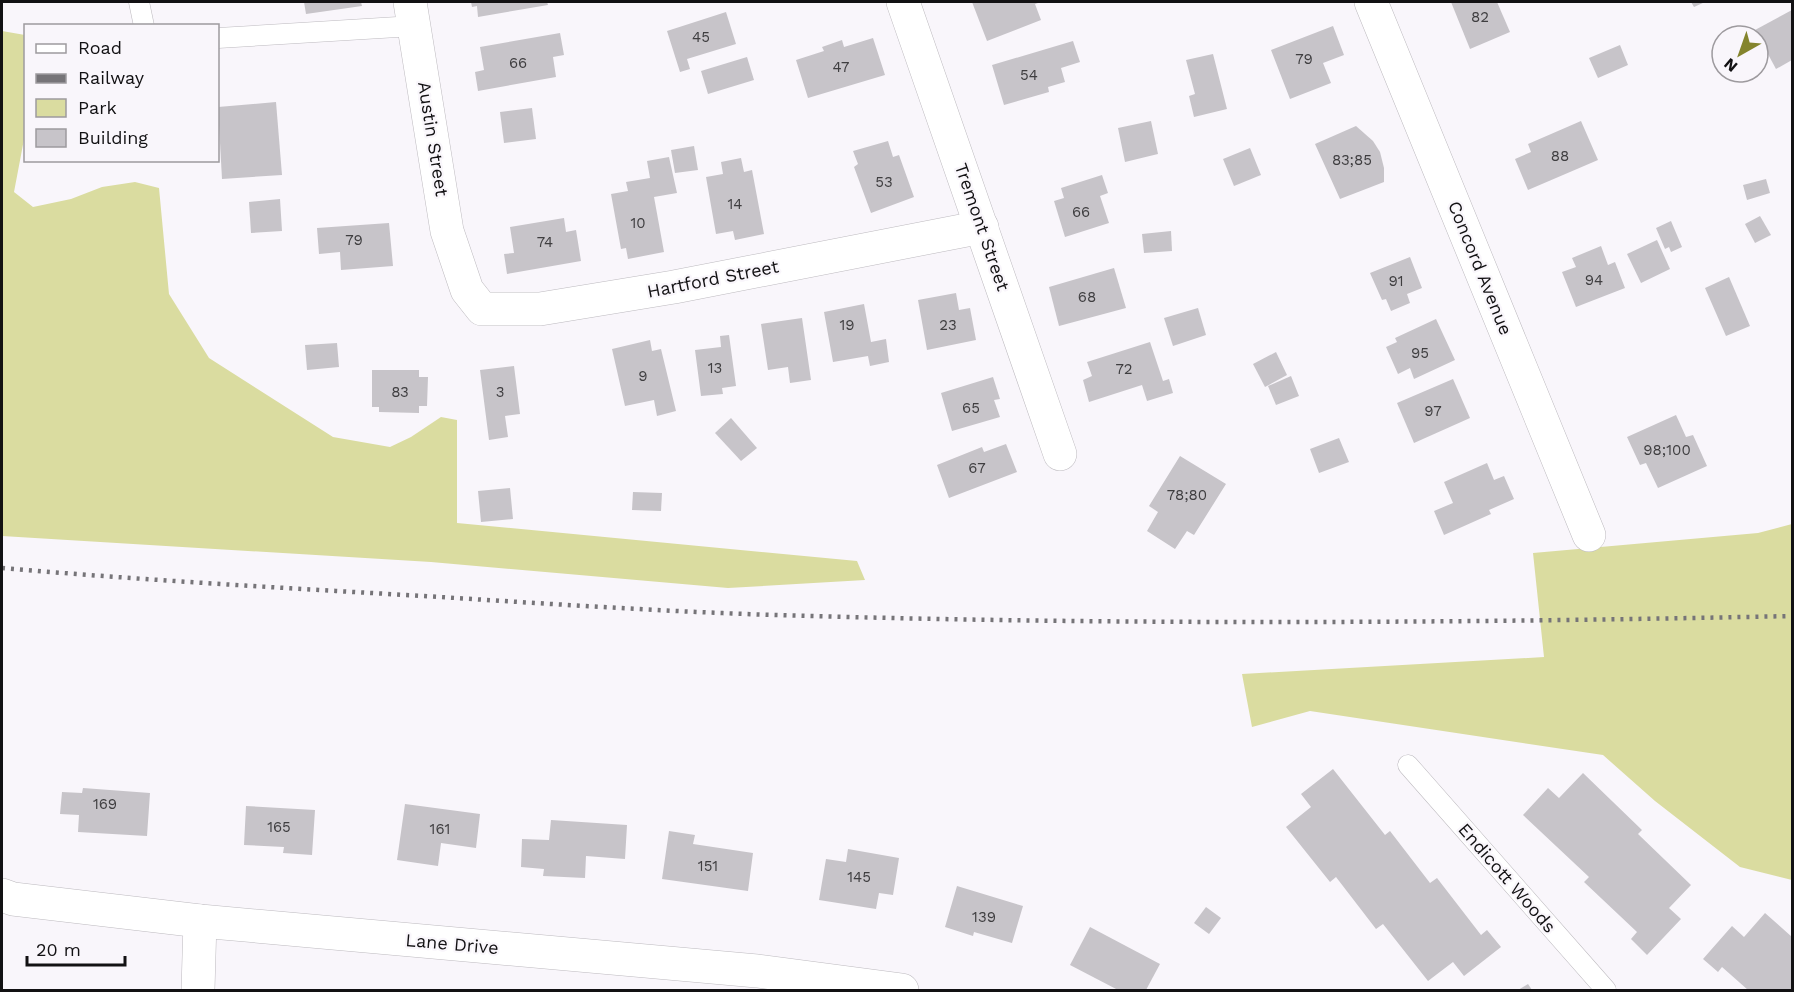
<svg xmlns="http://www.w3.org/2000/svg" width="1794" height="992" viewBox="0 0 1794 992" font-family="'Work Sans',sans-serif">
  <style>
    .green { fill: #dadca0 }
    .building { fill: #c7c4c9 }
    .lines { fill: none; stroke-linecap: round; stroke-linejoin: round }
    .service-casing { stroke: #bdbabf; stroke-width: 21 }
    .minor-casing { stroke: #bdbabf; stroke-width: 34 }
    .service { stroke: #fff; stroke-width: 20 }
    .minor { stroke: #fff; stroke-width: 33 }
    .rail { stroke: #767478; stroke-width: 4.5; stroke-dasharray: 3 6; stroke-linecap: butt }
    .labels { text-anchor: middle; stroke-width: 4.5; stroke-linejoin: round; paint-order: stroke }
    .number-label { font-size: 15px; fill: #3f3e40 }
    .street-label { font-size: 18px; fill: #121113; stroke: #f9f6fb }
  </style>
  <rect width="100%" height="100%" fill="#f9f6fb"/>
  <!-- green -->
  <g class="green">
    <polygon points="2,31 25,35 25,134 14,192 33,207 71,199 102,187 135,182 159,188 169,294 209,358 333,437 390,447 411,437 441,417 457,420 457,523 857,561 865,580 728,588 431,562 2,536"/>
    <polygon points="1792,524 1792,880 1740,867 1655,801 1603,755 1310,711 1252,727 1242,674 1544,657 1533,553 1758,533"/>
  </g>
  <!-- building -->
  <g class="building">
    <polygon points="304,2 361,2 362,6 306,14"/>
    <polygon points="471,2 547,2 548,5 478,17 477,6 472,7"/>
    <polygon points="972,2 1041,2 1035,4 1041,20 987,41"/>
    <polygon points="1451,2 1497,2 1510,32 1470,49"/>
    <polygon points="1691,2 1705,2 1694,7"/>
    <polygon points="1792,10 1792,60 1776,69 1755,30"/>
    <polygon points="726,12 736,44 687,59 690,69 680,72 667,31"/>
    <polygon points="1333,26 1344,55 1323,63 1331,83 1290,99 1271,50"/>
    <polygon points="560,33 564,55 553,57 556,77 478,91 475,72 484,70 480,47"/>
    <polygon points="873,38 885,75 808,98 796,60 824,51 822,47 842,40 844,47"/>
    <polygon points="1073,41 1080,62 1061,68 1065,82 1048,87 1049,92 1004,105 992,65"/>
    <polygon points="1620,45 1628,65 1598,78 1589,58"/>
    <polygon points="1213,54 1227,109 1194,117 1189,96 1195,94 1186,60"/>
    <polygon points="747,57 754,80 708,94 701,71"/>
    <polygon points="276,102 282,175 222,179 218,107"/>
    <polygon points="532,108 536,139 504,143 500,112"/>
    <polygon points="1151,121 1158,154 1125,162 1118,128"/>
    <polygon points="1581,121 1598,160 1528,190 1515,159 1531,152 1528,144"/>
    <polygon points="1356,126 1373,141 1380,152 1384,168 1384,182 1340,199 1315,144"/>
    <polygon points="888,141 893,157 899,155 914,197 871,213 854,167 858,164 853,151"/>
    <polygon points="694,146 698,170 675,173 671,150"/>
    <polygon points="1250,148 1261,175 1234,186 1223,159"/>
    <polygon points="669,157 677,193 654,197 664,252 628,259 626,248 621,249 611,194 628,191 626,182 650,178 647,161"/>
    <polygon points="741,158 744,172 752,170 764,234 735,240 733,231 716,234 706,177 723,174 721,162"/>
    <polygon points="1102,175 1108,193 1100,196 1109,223 1065,237 1054,201 1064,198 1061,188"/>
    <polygon points="1766,179 1770,193 1747,200 1743,185"/>
    <polygon points="280,199 282,231 251,233 249,202"/>
    <polygon points="1760,216 1771,235 1755,243 1745,224"/>
    <polygon points="564,218 566,232 576,230 581,261 507,274 504,254 514,253 510,227"/>
    <polygon points="1671,221 1682,247 1671,252 1669,247 1665,249 1656,228"/>
    <polygon points="389,223 393,266 341,270 340,252 319,254 317,228"/>
    <polygon points="1171,231 1172,251 1144,253 1142,234"/>
    <polygon points="1657,240 1670,269 1641,283 1627,254"/>
    <polygon points="1601,246 1608,265 1615,262 1625,288 1576,307 1562,272 1576,267 1572,258"/>
    <polygon points="1410,257 1422,288 1407,294 1410,303 1391,311 1386,299 1382,300 1370,273"/>
    <polygon points="1114,268 1126,308 1059,326 1049,287"/>
    <polygon points="1729,277 1750,326 1726,336 1705,288"/>
    <polygon points="956,293 959,310 970,308 976,340 927,350 918,300"/>
    <polygon points="864,304 871,342 886,339 889,362 870,366 868,356 833,362 824,312"/>
    <polygon points="1198,308 1206,335 1173,346 1164,318"/>
    <polygon points="802,318 811,380 790,383 788,367 768,370 761,324"/>
    <polygon points="1436,319 1455,360 1414,379 1410,368 1398,374 1386,347 1397,342 1395,338"/>
    <polygon points="729,335 736,386 722,388 723,394 701,396 695,350 721,347 720,336"/>
    <polygon points="650,340 652,351 661,349 676,411 657,416 654,400 625,406 612,349"/>
    <polygon points="1150,342 1163,381 1169,379 1173,393 1147,401 1142,385 1089,402 1083,380 1092,376 1087,362"/>
    <polygon points="337,343 339,367 307,370 305,345"/>
    <polygon points="1276,352 1287,375 1265,387 1253,364"/>
    <polygon points="514,366 520,414 505,416 508,437 489,440 480,370"/>
    <polygon points="372,370 419,370 419,377 428,377 427,406 419,406 419,413 379,412 379,407 372,407"/>
    <polygon points="1291,376 1299,396 1276,405 1268,386"/>
    <polygon points="993,377 1000,399 994,400 1000,417 952,431 941,393"/>
    <polygon points="1453,379 1470,418 1414,443 1397,403"/>
    <polygon points="1676,415 1686,437 1693,435 1707,466 1658,488 1646,463 1640,465 1627,437"/>
    <polygon points="731,418 757,448 741,461 715,433"/>
    <polygon points="1339,438 1349,462 1319,473 1310,449"/>
    <polygon points="1006,444 1017,472 949,498 937,465 982,447 984,452"/>
    <polygon points="1180,456 1226,484 1194,535 1187,531 1175,549 1147,531 1158,512 1149,506"/>
    <polygon points="1487,463 1494,480 1504,476 1514,499 1489,510 1491,514 1444,535 1434,511 1453,503 1444,482"/>
    <polygon points="510,488 513,519 481,522 478,491"/>
    <polygon points="633,492 662,493 661,511 632,510"/>
    <polygon points="1333,769 1385,835 1390,831 1430,883 1437,878 1481,935 1487,930 1501,947 1464,976 1453,962 1428,981 1383,924 1376,929 1336,877 1330,882 1286,827 1311,807 1301,794"/>
    <polygon points="1583,773 1642,830 1638,834 1691,885 1669,908 1681,919 1647,955 1631,939 1637,932 1584,882 1589,877 1523,815 1548,788 1559,798"/>
    <polygon points="83,788 150,793 147,836 78,832 79,815 60,814 62,792 82,793"/>
    <polygon points="405,804 480,814 476,848 441,843 438,866 397,860"/>
    <polygon points="246,806 315,810 312,855 283,853 284,847 244,845"/>
    <polygon points="551,820 627,825 625,859 586,856 585,878 543,876 544,869 521,867 522,839 549,840"/>
    <polygon points="669,831 695,835 693,844 753,853 748,891 662,879"/>
    <polygon points="848,849 899,858 893,895 879,893 876,909 819,900 826,859 846,862"/>
    <polygon points="957,886 1023,906 1012,943 974,932 973,936 945,927"/>
    <polygon points="1206,907 1221,918 1209,934 1194,923"/>
    <polygon points="1765,913 1792,937 1792,990 1748,990 1722,967 1718,972 1703,959 1732,926 1744,937"/>
    <polygon points="1090,927 1160,964 1146,990 1118,990 1070,965"/>
    <polygon points="1528,984 1532,990 1518,990"/>
  </g>
  <g class="lines">
    <!-- service casing -->
    <g class="service-casing">
      <g id="service">
        <polyline points="139,2 144,26"/>
        <polyline points="218,38 414,26"/>
        <polyline points="1408,765 1606,990"/>
      </g>
    </g>
    <!-- minor casing -->
    <g class="minor-casing">
      <g id="minor">
        <polyline points="410,2 447,231 467,290 482,309 540,309 674,287 982,227"/>
        <polyline points="903,2 1060,454"/>
        <polyline points="1371,2 1589,535"/>
        <polyline points="2,895 13,899 200,921 757,971 902,990"/>
        <polyline points="198,990 200,921"/>
      </g>
    </g>
    <!-- service -->
    <use href="#service" class="service"/>
    <!-- minor -->
    <use href="#minor" class="minor"/>
    <!-- rail -->
    <path class="rail" d="M2 568C142 580 283 588 424 596 553 604 682 613 811 616 1138 625 1465 623 1792 616"/>
  </g>
  <g class="labels">
    <!-- number labels -->
    <g class="number-label">
      <text x="1480" y="22">82</text>
      <text x="701" y="42">45</text>
      <text x="1304" y="64">79</text>
      <text x="518" y="68">66</text>
      <text x="841" y="72">47</text>
      <text x="1029" y="80">54</text>
      <text x="1560" y="161">88</text>
      <text x="1352" y="165">83;85</text>
      <text x="884" y="187">53</text>
      <text x="735" y="209">14</text>
      <text x="1081" y="217">66</text>
      <text x="638" y="228">10</text>
      <text x="354" y="245">79</text>
      <text x="545" y="247">74</text>
      <text x="1594" y="285">94</text>
      <text x="1396" y="286">91</text>
      <text x="1087" y="302">68</text>
      <text x="847" y="330">19</text>
      <text x="948" y="330">23</text>
      <text x="1420" y="358">95</text>
      <text x="715" y="373">13</text>
      <text x="1124" y="374">72</text>
      <text x="643" y="381">9</text>
      <text x="400" y="397">83</text>
      <text x="500" y="397">3</text>
      <text x="971" y="413">65</text>
      <text x="1433" y="416">97</text>
      <text x="1667" y="455">98;100</text>
      <text x="977" y="473">67</text>
      <text x="1187" y="500">78;80</text>
      <text x="105" y="809">169</text>
      <text x="279" y="832">165</text>
      <text x="440" y="834">161</text>
      <text x="708" y="871">151</text>
      <text x="859" y="882">145</text>
      <text x="984" y="922">139</text>
    </g>
    <!-- street labels -->
    <g class="street-label">
      <text transform="translate(433 139) rotate(81)" y="6">Austin Street</text>
      <text transform="translate(982 227) rotate(71)" y="6">Tremont Street</text>
      <text transform="translate(1480 268) rotate(68)" y="6">Concord Avenue</text>
      <text transform="translate(713 279) rotate(-11)" y="6">Hartford Street</text>
      <text transform="translate(1507 878) rotate(49)" y="6">Endicott Woods</text>
      <text transform="translate(452 944) rotate(5)" y="6">Lane Drive</text>
    </g>
  </g>
  <!-- border -->
  <rect width="1794" height="992" fill="none" stroke="#121113" stroke-width="6"/>
  <!-- legend -->
  <rect x="24" y="24" width="195" height="138" fill="#f9f6fb" stroke="#9d9a9e" stroke-width="1.5"/>
  <rect x="36" y="44" width="30" height="9" fill="#ffffff" stroke="#9d9a9e" stroke-width="1.5"/>
  <text x="78" y="54" font-size="18" fill="#121113">Road</text>
  <rect x="36" y="74" width="30" height="9" fill="#767478" stroke="#9d9a9e" stroke-width="1.5"/>
  <text x="78" y="84" font-size="18" fill="#121113">Railway</text>
  <rect x="36" y="99" width="30" height="18" fill="#dadca0" stroke="#9d9a9e" stroke-width="1.5"/>
  <text x="78" y="114" font-size="18" fill="#121113">Park</text>
  <rect x="36" y="129" width="30" height="18" fill="#c7c4c9" stroke="#9d9a9e" stroke-width="1.5"/>
  <text x="78" y="144" font-size="18" fill="#121113">Building</text>
  <!-- north arrow -->
  <g transform="translate(1740 54) rotate(220)"><circle r="28" fill="#f9f6fb" stroke="#9d9a9e" stroke-width="1.5"/>
  <path d="M0-4.5L10 22L0 15L-10 22Z" fill="#84842d"/>
  <text y="-9" font-size="16" font-weight="bold" text-anchor="middle" fill="#121113">N</text>
  </g>
  <!-- scale -->
  <path d="M27 956v9h98v-9" fill="none" stroke="#121113" stroke-width="3"/>
  <text x="36" y="956" font-size="18" fill="#121113" stroke="#f9f6fb" stroke-width="4.5" paint-order="stroke">20 m</text>
</svg>
